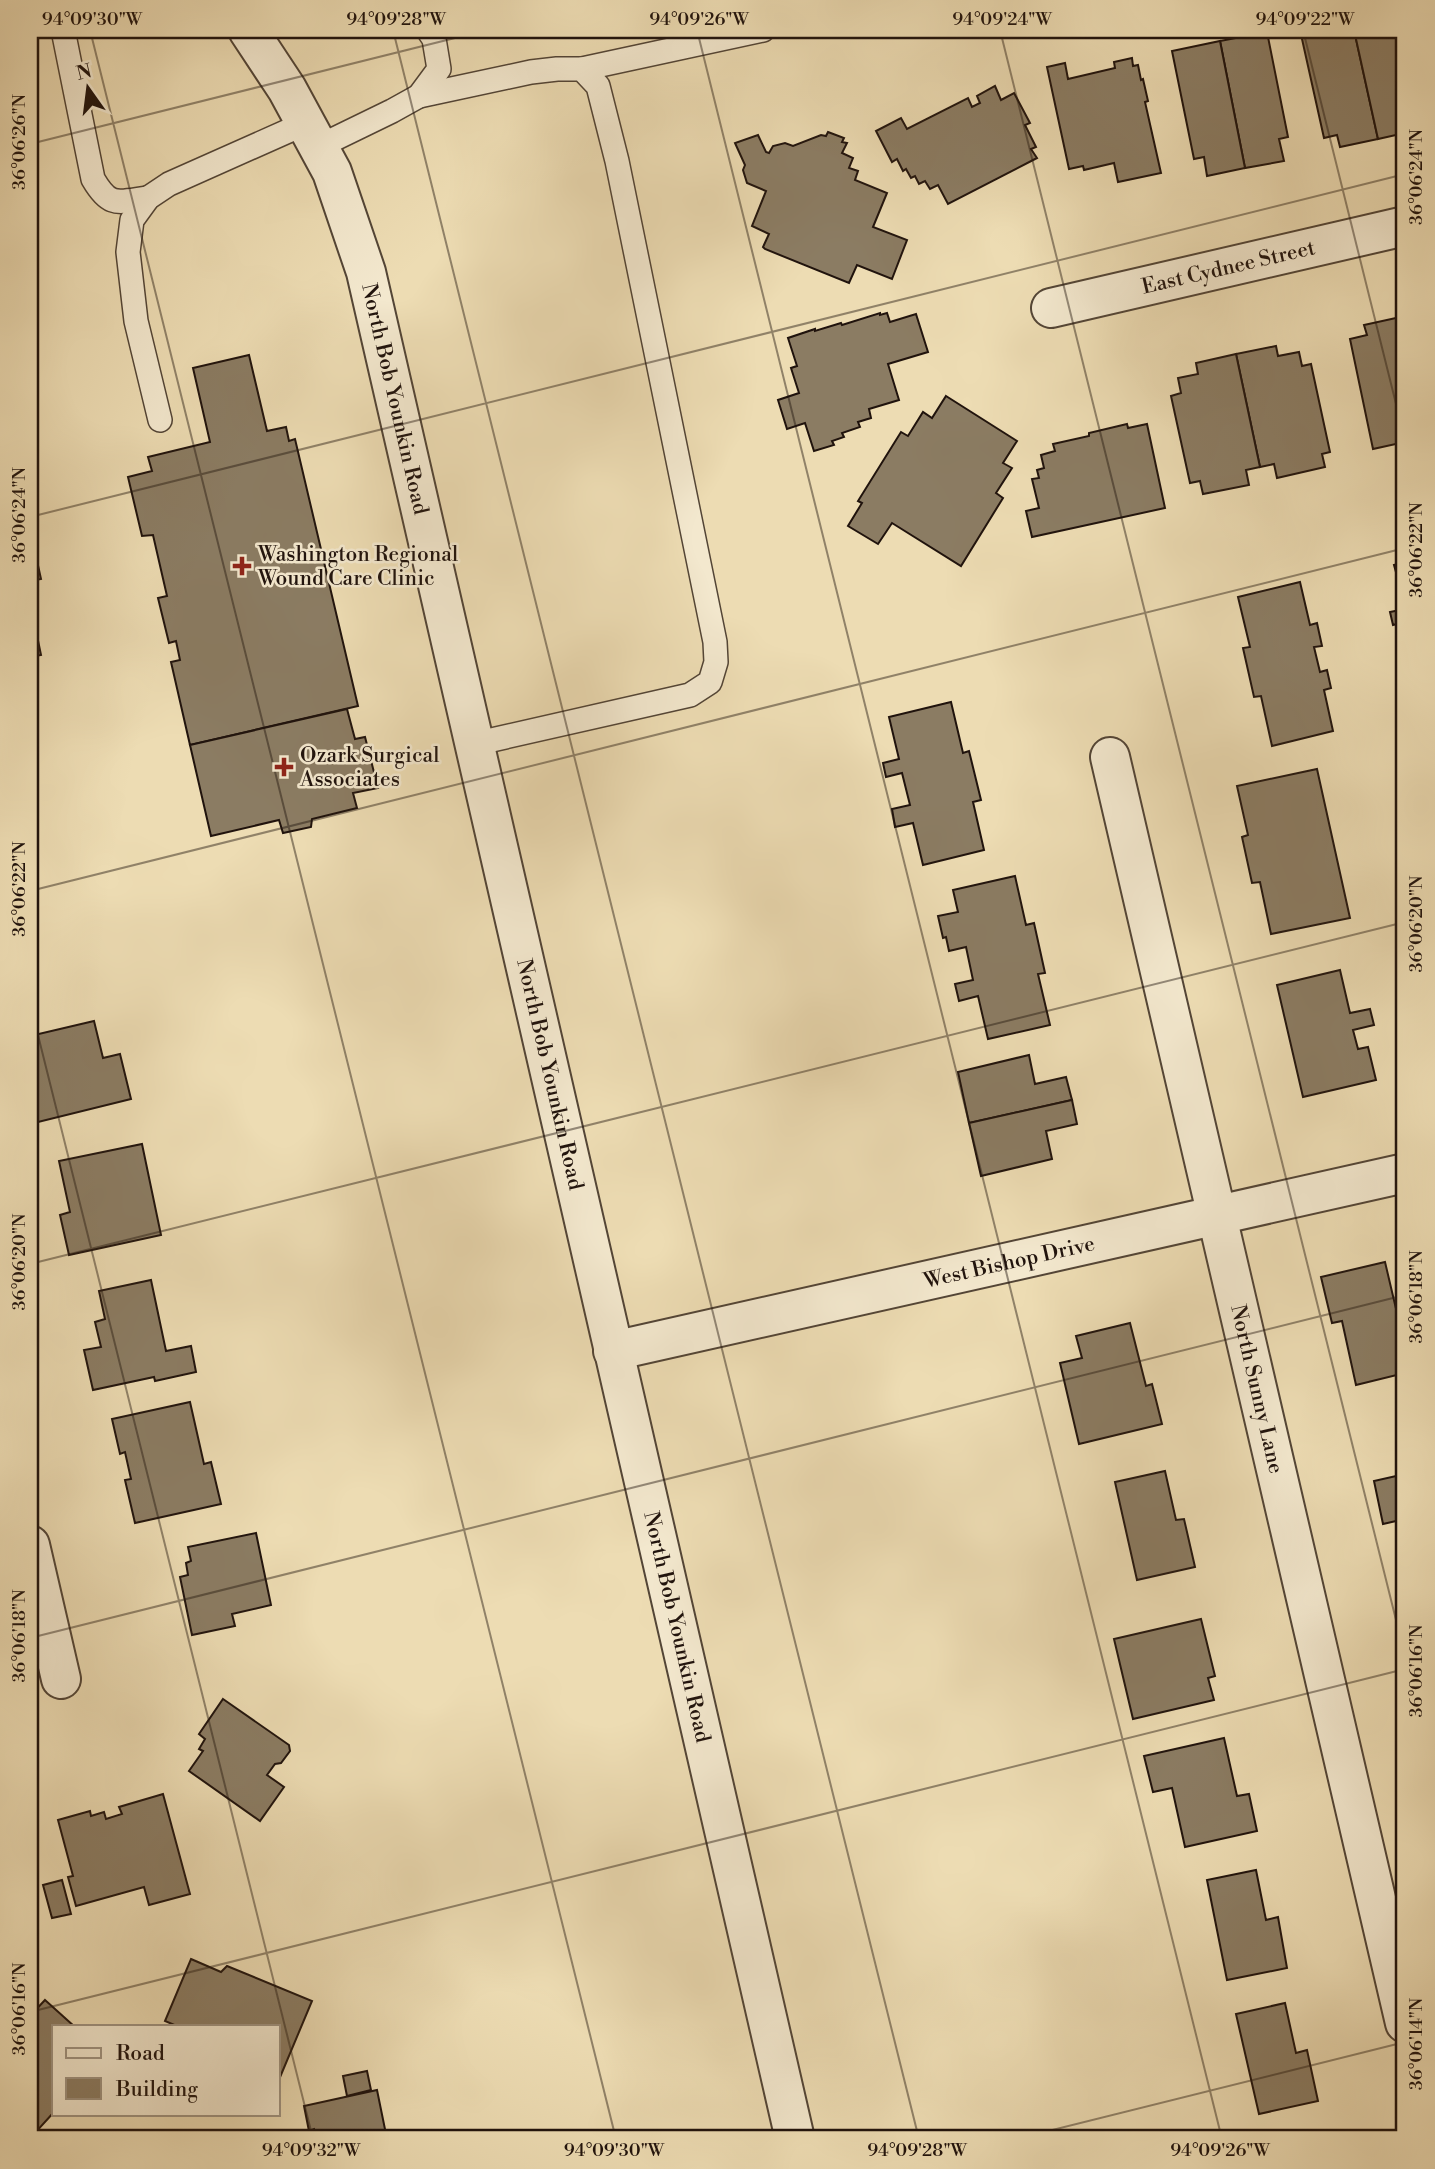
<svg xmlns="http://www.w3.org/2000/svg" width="1435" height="2169" viewBox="0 0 1435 2169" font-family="'Libre Bodoni',serif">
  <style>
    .building { fill: #8b7c63; stroke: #20130d; stroke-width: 2 }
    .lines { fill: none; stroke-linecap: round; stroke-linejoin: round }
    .lane-casing { stroke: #534536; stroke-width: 26 }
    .street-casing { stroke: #534536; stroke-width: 42 }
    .lane { stroke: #f3e8ce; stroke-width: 23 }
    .street { stroke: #f3e8ce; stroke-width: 38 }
    .ticks { fill: none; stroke: #20130d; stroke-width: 2; stroke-opacity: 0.45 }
    .poi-dot { fill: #8f2418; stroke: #f3e8ce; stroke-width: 2.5 }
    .labels { text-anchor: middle; stroke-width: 5; stroke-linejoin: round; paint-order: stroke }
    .street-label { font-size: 21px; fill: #20130d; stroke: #f3e8ce }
    .poi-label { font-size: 21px; fill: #20130d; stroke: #f3e8ce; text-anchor: start }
    .neatline { fill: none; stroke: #20130d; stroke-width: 2.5 }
    .ticks-label { font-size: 18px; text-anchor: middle; fill: #20130d }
  </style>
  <rect width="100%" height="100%" fill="#eddcb3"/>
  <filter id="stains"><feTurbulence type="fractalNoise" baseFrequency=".00286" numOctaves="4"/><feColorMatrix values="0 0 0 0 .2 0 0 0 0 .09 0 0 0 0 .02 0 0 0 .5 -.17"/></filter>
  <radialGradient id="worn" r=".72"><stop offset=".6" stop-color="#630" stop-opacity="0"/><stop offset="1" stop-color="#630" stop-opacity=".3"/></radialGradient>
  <!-- building -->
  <g class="building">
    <polygon points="1300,30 1354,30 1378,139 1340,147 1337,135 1324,138"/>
    <polygon points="1354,30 1405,30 1405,133 1378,139"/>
    <polygon points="1267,32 1288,137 1279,139 1284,161 1245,168 1220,41"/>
    <polygon points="1220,41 1245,168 1207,176 1204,157 1194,159 1172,51"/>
    <polygon points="1132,58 1133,66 1138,65 1141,80 1143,79 1148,101 1145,102 1161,173 1118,182 1114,163 1084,170 1083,166 1069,169 1047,67 1065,63 1068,79 1115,68 1114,62"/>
    <polygon points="995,86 1001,100 1014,93 1030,123 1025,125 1036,147 1031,149 1037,158 948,204 938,185 930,189 925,181 919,184 915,176 911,178 906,169 903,171 897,159 892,162 876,131 901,118 907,129 968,98 972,107 980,103 977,96"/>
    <polygon points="828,132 844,138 842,142 847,143 842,153 853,158 849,168 858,171 855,180 887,193 873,227 907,240 892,279 857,265 849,283 765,249 763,247 769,234 752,226 766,191 747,183 743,170 745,165 735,143 758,135 766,152 769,153 773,146 785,143 793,146 821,135 826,136"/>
    <polygon points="880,313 880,315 887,313 890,322 916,314 928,352 888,364 899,400 869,409 871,418 858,422 860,427 842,433 844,437 832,441 834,445 814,451 805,423 787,429 778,400 799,393 791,368 797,366 788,338 815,329 815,331 841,323 842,325"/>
    <polygon points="1405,316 1405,442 1373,449 1350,339 1367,335 1364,325"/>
    <polygon points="1276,346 1278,356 1299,352 1302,366 1311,364 1330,452 1322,454 1325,467 1277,478 1274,464 1260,467 1236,354"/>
    <polygon points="1236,354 1260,467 1246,470 1249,485 1203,494 1200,481 1190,483 1171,396 1181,393 1178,378 1198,374 1196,363"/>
    <polygon points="249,355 267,431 286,427 289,441 295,439 358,706 190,745 171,662 180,660 176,641 169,643 158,598 167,596 153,535 142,536 128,477 152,471 148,457 210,442 193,368"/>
    <polygon points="946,396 1017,441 1003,463 1012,468 996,493 1003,498 961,566 892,523 878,544 848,526 862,503 858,501 901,432 908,436 923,412 932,418"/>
    <polygon points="1127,424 1128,428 1147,424 1165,508 1032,537 1026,511 1039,508 1032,479 1039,478 1037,470 1044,468 1041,455 1055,451 1053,444 1089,436 1089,433"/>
    <polygon points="30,529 41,579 30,581"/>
    <polygon points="1405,562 1405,605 1394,565"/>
    <polygon points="1300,582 1310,625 1317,623 1322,646 1314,647 1320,672 1327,670 1331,688 1324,690 1333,731 1272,746 1261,696 1254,697 1243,648 1250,647 1238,597"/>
    <polygon points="1405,609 1405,622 1393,625 1390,612"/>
    <polygon points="35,626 41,655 30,657 30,627"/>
    <polygon points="951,702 963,753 969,751 981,800 973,802 984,850 923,865 913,823 895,827 892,809 910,805 902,773 886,777 883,763 899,759 889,717"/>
    <polygon points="347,709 355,739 365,737 378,788 353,793 357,808 312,819 311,827 283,833 279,820 211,836 190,745"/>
    <polygon points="1317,769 1350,918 1271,934 1260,882 1252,883 1242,837 1248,835 1237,786"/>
    <polygon points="1015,876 1026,925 1034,923 1045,973 1038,974 1050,1025 988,1039 978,996 959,1001 955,984 973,980 966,947 949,951 946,937 943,938 938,916 958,912 953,890"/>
    <polygon points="1340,970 1350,1013 1370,1009 1374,1025 1353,1030 1358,1049 1368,1047 1376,1080 1303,1097 1277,985"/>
    <polygon points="94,1021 103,1058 120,1054 131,1099 30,1124 30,1036"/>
    <polygon points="1029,1055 1035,1084 1066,1077 1072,1100 969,1123 958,1072"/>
    <polygon points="1072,1100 1077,1124 1046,1131 1052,1159 981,1176 969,1123"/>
    <polygon points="142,1144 161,1235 69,1255 60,1215 70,1212 59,1161"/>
    <polygon points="1385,1262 1405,1347 1405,1373 1356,1385 1342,1321 1332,1323 1321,1277"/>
    <polygon points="151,1280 166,1351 191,1346 196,1372 155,1381 154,1377 93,1390 84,1350 101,1347 95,1322 105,1319 99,1291"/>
    <polygon points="1130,1323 1146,1386 1152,1384 1162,1424 1079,1444 1060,1363 1082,1358 1076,1336"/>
    <polygon points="190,1402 204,1464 211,1462 221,1504 135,1523 125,1480 131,1479 125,1452 120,1454 112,1419"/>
    <polygon points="1405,1420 1405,1450 1398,1422"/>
    <polygon points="1165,1471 1176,1520 1184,1519 1195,1567 1137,1580 1115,1482"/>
    <polygon points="1405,1474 1405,1519 1383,1524 1374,1481"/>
    <polygon points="256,1533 271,1605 232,1614 235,1626 192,1635 180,1577 188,1575 186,1563 191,1561 188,1547"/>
    <polygon points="1201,1619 1215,1676 1208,1678 1214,1700 1133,1719 1114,1639"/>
    <polygon points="223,1699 289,1745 290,1751 281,1763 275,1764 267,1775 284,1787 260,1821 189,1771 203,1751 199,1749 205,1739 199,1734"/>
    <polygon points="1224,1738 1237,1796 1249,1794 1257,1831 1185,1847 1172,1788 1153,1792 1144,1756"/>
    <polygon points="163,1794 190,1894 149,1905 144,1887 76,1906 68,1877 73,1876 58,1820 90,1811 91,1816 104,1812 106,1819 122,1814 119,1807"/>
    <polygon points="1256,1870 1266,1920 1278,1917 1287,1968 1227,1980 1207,1880"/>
    <polygon points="62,1880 71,1914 52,1918 43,1885"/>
    <polygon points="191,1959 221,1972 227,1966 312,2001 278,2082 278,2027 179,2027 165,2021"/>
    <polygon points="45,2000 75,2027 54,2027 54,2112 35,2133 30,2129 30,2016"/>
    <polygon points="1285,2003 1296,2053 1307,2050 1318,2101 1259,2114 1236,2014"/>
    <polygon points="367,2071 371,2090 347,2096 343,2076"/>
    <polygon points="377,2090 387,2139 316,2139 314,2129 309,2131 304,2106"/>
  </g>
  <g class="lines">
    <!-- lane casing -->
    <g class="lane-casing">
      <g id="lane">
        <path d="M63 30 93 179C110 208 117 202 148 198"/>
        <polyline points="582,69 763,30"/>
        <polyline points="419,96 531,72 557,69 582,69 598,86 617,161 715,642 716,662 710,682 690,695 474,744"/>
        <polyline points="318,147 392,111 419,96 439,69 434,39 428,30"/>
        <polyline points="160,420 136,321 128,252 132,220 148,198 169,184 306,123"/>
      </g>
    </g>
    <!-- street casing -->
    <g class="street-casing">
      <g id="street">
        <path id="s1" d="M248 30 287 89 332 172 366 272 795 2139"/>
        <path id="s2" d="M1051 308 1405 226"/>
        <path id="s3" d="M1110 757 1405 2023"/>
        <path id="s4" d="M613 1351 1405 1173"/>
        <polyline points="30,1545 61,1679"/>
      </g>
    </g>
    <!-- lane -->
    <use href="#lane" class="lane"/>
    <!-- street -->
    <use href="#street" class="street"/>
  </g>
  <!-- ticks -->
  <path class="ticks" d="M90 30 616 2139M393 30 919 2139M697 30 1222 2139M1000 30 1405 1656M1303 30 1405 440M30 144 487 30M30 517 1405 174M30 891 1405 548M30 1003 313 2139M30 1264 1405 922M30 1638 1405 1295M30 2012 1405 1669M1016 2139 1405 2042"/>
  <!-- markers -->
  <g class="poi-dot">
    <path d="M238.5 555.5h7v7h7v7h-7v7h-7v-7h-7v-7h7z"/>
    <path d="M280.5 756.5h7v7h7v7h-7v7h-7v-7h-7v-7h7z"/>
  </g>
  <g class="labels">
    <!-- street labels -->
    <g class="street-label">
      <text dy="7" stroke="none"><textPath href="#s2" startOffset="182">East Cydnee Street</textPath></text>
      <text dy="7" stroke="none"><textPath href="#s1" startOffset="401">North Bob Younkin Road</textPath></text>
      <text dy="7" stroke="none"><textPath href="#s1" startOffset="1094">North Bob Younkin Road</textPath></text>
      <text dy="7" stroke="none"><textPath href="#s4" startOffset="406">West Bishop Drive</textPath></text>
      <text dy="7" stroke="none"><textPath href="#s3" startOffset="649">North Sunny Lane</textPath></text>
      <text dy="7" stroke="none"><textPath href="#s1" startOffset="1661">North Bob Younkin Road</textPath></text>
    </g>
    <!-- poi labels -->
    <g class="poi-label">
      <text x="258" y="561">Washington Regional<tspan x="258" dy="24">Wound Care Clinic</tspan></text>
      <text x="300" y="762">Ozark Surgical<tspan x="300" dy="24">Associates</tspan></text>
    </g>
  </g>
  <!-- margin -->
  <rect width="1435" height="2169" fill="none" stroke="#eddcb3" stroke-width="77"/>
  <!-- legend -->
  <rect x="52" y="2025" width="228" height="91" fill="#f3e8ce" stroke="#9f9381" stroke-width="2"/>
  <rect x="66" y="2048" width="35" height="10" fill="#f3e8ce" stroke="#9f9381" stroke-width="2"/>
  <text x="116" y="2060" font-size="21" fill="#20130d">Road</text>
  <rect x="66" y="2078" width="35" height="21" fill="#8b7c63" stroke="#9f9381" stroke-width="2"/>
  <text x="116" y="2096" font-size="21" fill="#20130d">Building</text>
  <!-- north arrow -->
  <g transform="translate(88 88) rotate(346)" stroke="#f3e8ce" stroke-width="5" paint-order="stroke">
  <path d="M0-5L12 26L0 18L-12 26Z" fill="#20130d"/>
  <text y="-10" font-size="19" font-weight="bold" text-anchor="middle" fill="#20130d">N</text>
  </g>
  <rect x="38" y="38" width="1358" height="2092" class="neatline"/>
  <g class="ticks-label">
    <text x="92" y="25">94°09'30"W</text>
    <text x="396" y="25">94°09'28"W</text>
    <text x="699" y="25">94°09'26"W</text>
    <text x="1002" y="25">94°09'24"W</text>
    <text x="1305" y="25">94°09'22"W</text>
    <text transform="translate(19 142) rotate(-90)" y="6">36°06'26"N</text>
    <text transform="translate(1416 177) rotate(-90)" y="6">36°06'24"N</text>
    <text transform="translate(19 515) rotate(-90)" y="6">36°06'24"N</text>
    <text transform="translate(1416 550) rotate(-90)" y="6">36°06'22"N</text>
    <text transform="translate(19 889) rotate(-90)" y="6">36°06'22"N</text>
    <text transform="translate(1416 924) rotate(-90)" y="6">36°06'20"N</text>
    <text transform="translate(19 1262) rotate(-90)" y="6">36°06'20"N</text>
    <text transform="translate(1416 1297) rotate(-90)" y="6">36°06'18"N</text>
    <text transform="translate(19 1636) rotate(-90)" y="6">36°06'18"N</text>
    <text transform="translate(1416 1671) rotate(-90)" y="6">36°06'16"N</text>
    <text transform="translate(19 2009) rotate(-90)" y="6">36°06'16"N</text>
    <text transform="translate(1416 2044) rotate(-90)" y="6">36°06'14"N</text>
    <text x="311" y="2156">94°09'32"W</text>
    <text x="614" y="2156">94°09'30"W</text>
    <text x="917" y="2156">94°09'28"W</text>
    <text x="1220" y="2156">94°09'26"W</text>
  </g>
  <rect width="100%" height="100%" filter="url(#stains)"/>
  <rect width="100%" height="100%" fill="url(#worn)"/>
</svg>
